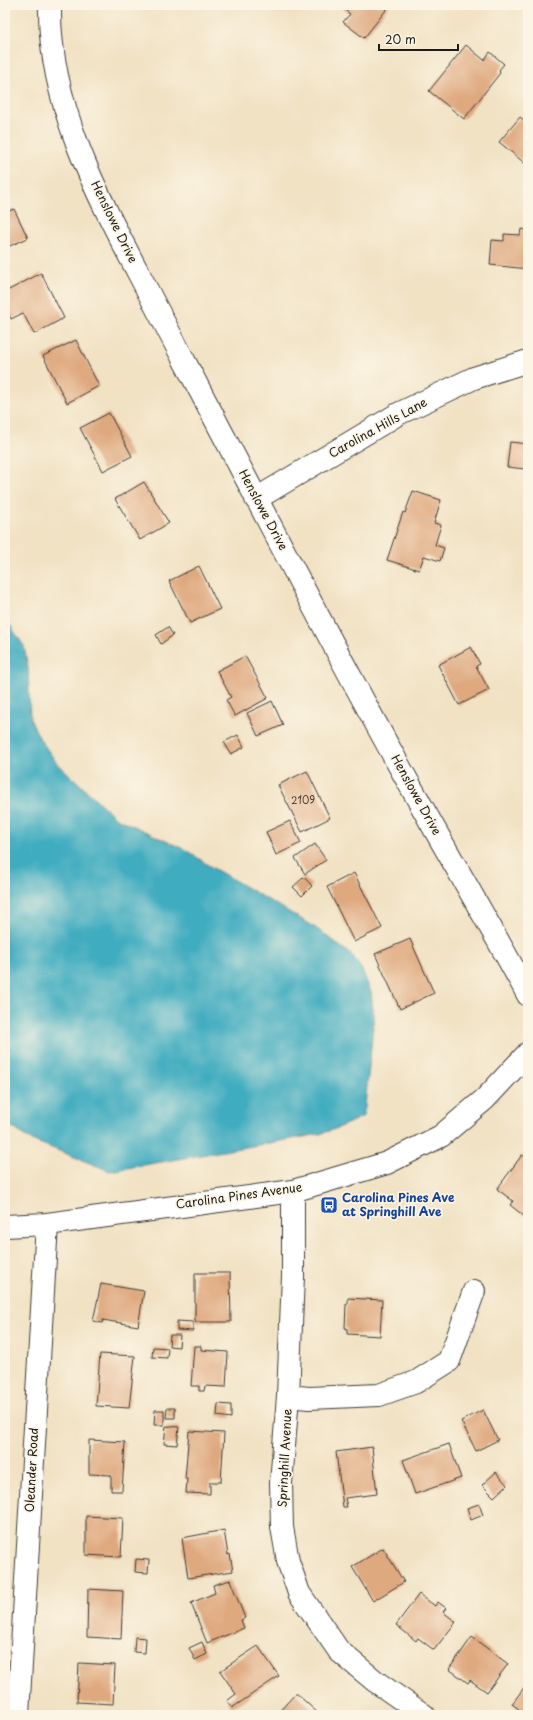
<svg xmlns="http://www.w3.org/2000/svg" width="533" height="1720" viewBox="0 0 533 1720" font-family="'Playpen Sans',sans-serif">
  <style>
    .water { fill: #41acc0; stroke: #2e646e }
    .building { fill: #dfa97f }
    .lines { fill: none; stroke-linecap: round; stroke-linejoin: round }
    .minor-casing { stroke: #3c3a35; stroke-width: 24 }
    .tertiary-casing { stroke: #3c3a35; stroke-width: 24 }
    .minor { stroke: #fff; stroke-width: 22 }
    .tertiary { stroke: #fff; stroke-width: 22 }
    .labels { text-anchor: middle; stroke-width: 3.5; stroke-linejoin: round; paint-order: stroke }
    .number-label { font-size: 10px; fill: #4d3f35 }
    .street-label { font-size: 12px; fill: #1c1c1c; stroke: #fcf5e5 }
    .transit-label { font-size: 12px; font-weight: bold; fill: #164399; stroke: #fcf5e5; text-anchor: start }
  </style>
  <rect width="100%" height="100%" fill="#fcf5e5"/>
  <filter id="ink" filterUnits="userSpaceOnUse"><feTurbulence type="fractalNoise" baseFrequency=".025" numOctaves="2"/><feDisplacementMap in="SourceGraphic" scale="8" xChannelSelector="R" yChannelSelector="G"/><feConvolveMatrix kernelMatrix="1 2 1 2 8 2 1 2 1" color-interpolation-filters="sRGB"/></filter>
  <filter id="wash" filterUnits="userSpaceOnUse"><feTurbulence type="fractalNoise" baseFrequency=".012" numOctaves="4" result="noise"/><feDisplacementMap in="SourceGraphic" scale="16" xChannelSelector="R" yChannelSelector="G"/><feGaussianBlur stdDeviation="0.9" result="paint"/><feColorMatrix in="noise" values="0 0 0 0 0 0 0 0 0 0 0 0 0 0 0 0 0 1.4 0 .05"/><feComposite in="paint" operator="in"/></filter>
  <g filter="url(#wash)">
    <rect width="100%" height="100%" fill="#f1e2c4"/>
    <!-- water -->
    <polygon class="water" points="5,618 24,646 28,668 30,719 40,739 56,762 116,818 188,851 208,865 313,926 353,956 362,970 371,992 374,1017 364,1116 338,1128 320,1134 110,1171 29,1139 5,1122"/>
    <g id="blocks">
      <!-- building -->
      <g class="building">
        <polygon points="341,5 390,5 364,38 343,22 350,14 340,6"/>
        <polygon points="466,45 484,60 490,52 504,64 499,70 500,73 464,119 429,91"/>
        <polygon points="520,117 528,124 528,166 499,142"/>
        <polygon points="5,201 9,211 14,209 28,238 5,248"/>
        <polygon points="521,229 528,230 528,269 490,265 492,240 504,241 504,234 520,235"/>
        <polygon points="41,273 64,318 34,334 23,313 11,319 5,308 5,292"/>
        <polygon points="76,340 99,386 67,403 43,356"/>
        <polygon points="109,413 132,456 103,471 80,428"/>
        <polygon points="510,442 528,444 525,469 507,467"/>
        <polygon points="144,482 169,523 140,540 115,499"/>
        <polygon points="413,491 441,500 434,523 441,525 435,545 444,548 440,561 424,556 419,570 387,560 403,512 405,513"/>
        <polygon points="199,566 220,609 190,623 169,581"/>
        <polygon points="168,627 173,635 161,644 156,635"/>
        <polygon points="471,647 480,664 476,666 489,690 459,705 438,665"/>
        <polygon points="245,656 268,698 235,716 226,700 231,697 217,671"/>
        <polygon points="272,701 283,725 258,736 247,713"/>
        <polygon points="238,735 244,747 231,754 224,742"/>
        <polygon points="307,771 330,818 302,832 278,785"/>
        <polygon points="290,821 301,843 276,855 266,832"/>
        <polygon points="315,844 326,860 305,874 295,858"/>
        <polygon points="354,873 382,928 354,942 327,887"/>
        <polygon points="304,877 312,886 302,896 293,887"/>
        <polygon points="410,939 434,993 400,1009 375,954"/>
        <polygon points="522,1155 528,1159 528,1211 524,1216 510,1205 513,1201 497,1189"/>
        <polygon points="195,1273 230,1273 231,1322 195,1322"/>
        <polygon points="101,1284 144,1291 138,1326 103,1320 102,1323 93,1321"/>
        <polygon points="348,1298 382,1300 380,1336 347,1334 347,1328 345,1328 346,1304 348,1304"/>
        <polygon points="177,1321 193,1322 193,1331 177,1330"/>
        <polygon points="170,1335 180,1335 179,1347 169,1346"/>
        <polygon points="194,1346 201,1346 201,1350 228,1352 226,1387 205,1386 204,1391 199,1391 199,1386 191,1386"/>
        <polygon points="153,1347 168,1348 167,1358 152,1357"/>
        <polygon points="100,1354 135,1356 129,1408 96,1406"/>
        <polygon points="218,1404 231,1405 231,1418 217,1416"/>
        <polygon points="167,1408 175,1408 175,1418 166,1418"/>
        <polygon points="155,1410 164,1410 164,1425 154,1425"/>
        <polygon points="483,1410 498,1440 476,1451 461,1421"/>
        <polygon points="166,1426 179,1427 177,1445 164,1444"/>
        <polygon points="189,1431 224,1433 221,1482 210,1482 210,1494 186,1493 187,1479 185,1479"/>
        <polygon points="89,1440 125,1442 122,1491 111,1491 111,1475 89,1474"/>
        <polygon points="449,1444 461,1478 415,1494 403,1460"/>
        <polygon points="372,1447 377,1494 345,1498 347,1507 343,1507 336,1452"/>
        <polygon points="496,1472 507,1485 494,1497 482,1485"/>
        <polygon points="479,1504 483,1515 471,1520 467,1508"/>
        <polygon points="86,1516 123,1518 121,1557 86,1555"/>
        <polygon points="224,1530 228,1555 230,1554 233,1571 188,1578 182,1538"/>
        <polygon points="383,1548 404,1582 373,1601 352,1567"/>
        <polygon points="136,1559 149,1560 148,1573 135,1572"/>
        <polygon points="230,1580 245,1618 241,1620 244,1628 207,1643 191,1603 215,1593 213,1585"/>
        <polygon points="88,1589 123,1591 121,1639 87,1637"/>
        <polygon points="419,1594 435,1606 438,1602 446,1608 443,1612 456,1622 434,1650 418,1638 416,1641 396,1625"/>
        <polygon points="135,1637 146,1638 145,1653 134,1652"/>
        <polygon points="472,1637 508,1664 487,1692 470,1680 468,1683 449,1669"/>
        <polygon points="202,1642 207,1654 195,1660 189,1648"/>
        <polygon points="258,1646 279,1676 232,1708 227,1701 236,1694 220,1671"/>
        <polygon points="79,1663 115,1665 113,1704 77,1702"/>
        <polygon points="528,1682 528,1715 527,1715 512,1704"/>
        <polygon points="296,1693 320,1715 276,1715"/>
      </g>
    </g>
  </g>
  <g filter="url(#ink)">
    <use href="#blocks" fill-opacity="0" stroke="#3c3a35" stroke-width="1"/>
    <g class="lines">
      <!-- minor casing -->
      <g class="minor-casing">
        <g id="minor">
          <path d="M50 5C48 101 96 193 140 276 162 319 185 362 207 404 276 535 343 667 416 796 453 863 492 928 528 995"/>
          <polyline points="256,499 398,414 474,378 528,361"/>
          <polyline points="293,1191 293,1276 288,1396 281,1483 282,1527 288,1561 299,1593 339,1651 375,1681 424,1715"/>
          <polyline points="288,1396 309,1398 379,1395 416,1382 449,1361 474,1291"/>
          <polyline points="18,1715 47,1224"/>
        </g>
      </g>
      <!-- tertiary casing -->
      <g class="tertiary-casing">
        <polyline id="tertiary" points="5,1226 47,1224 293,1191 387,1163 441,1136 485,1099 528,1053"/>
      </g>
      <!-- minor -->
      <use href="#minor" class="minor"/>
      <!-- tertiary -->
      <use href="#tertiary" class="tertiary"/>
    </g>
  </g>
  <!-- icons -->
  <defs>
    <g id="bus-square" transform="scale(0.9)"><rect x="-9" y="-9" width="18" height="18" rx="4" fill="#1a4fb4" stroke="#fcf5e5"/><path d="M-5-6H5V4H4V6H2V4H-2V6H-4V4H-5ZM-3.5-4V0h7V-4ZM-3.5 1.2v1.5H-2V1.2ZM2 1.2v1.5H3.5V1.2Z" fill="#fff"/></g>
  </defs>
  <g fill-rule="evenodd">
    <use href="#bus-square" x="329" y="1205"/>
  </g>
  <g class="labels">
    <!-- number labels -->
    <g class="number-label">
      <text x="303" y="804">2109</text>
    </g>
    <!-- street labels -->
    <g class="street-label">
      <text transform="translate(114 222) rotate(64)" y="4">Henslowe Drive</text>
      <text transform="translate(378 428) rotate(-29)" y="4">Carolina Hills Lane</text>
      <text transform="translate(263 510) rotate(62)" y="4">Henslowe Drive</text>
      <text transform="translate(416 795) rotate(61)" y="4">Henslowe Drive</text>
      <text transform="translate(239 1196) rotate(-8)" y="4">Carolina Pines Avenue</text>
      <text transform="translate(285 1458) rotate(-87)" y="4">Springhill Avenue</text>
      <text transform="translate(32 1470) rotate(-87)" y="4">Oleander Road</text>
    </g>
    <!-- transit labels -->
    <g class="transit-label">
      <text x="342" y="1202">Carolina Pines Ave<tspan x="342" dy="14">at Springhill Ave</tspan></text>
    </g>
  </g>
  <!-- margin -->
  <rect width="533" height="1720" fill="none" stroke="#fcf5e5" stroke-width="20"/>
  <!-- scale -->
  <path d="M379 44v6h79v-6" fill="none" stroke="#1c1c1c" stroke-width="2"/>
  <text x="385" y="44" font-size="12" fill="#1c1c1c" stroke="#fcf5e5" stroke-width="3" paint-order="stroke">20 m</text>
</svg>
